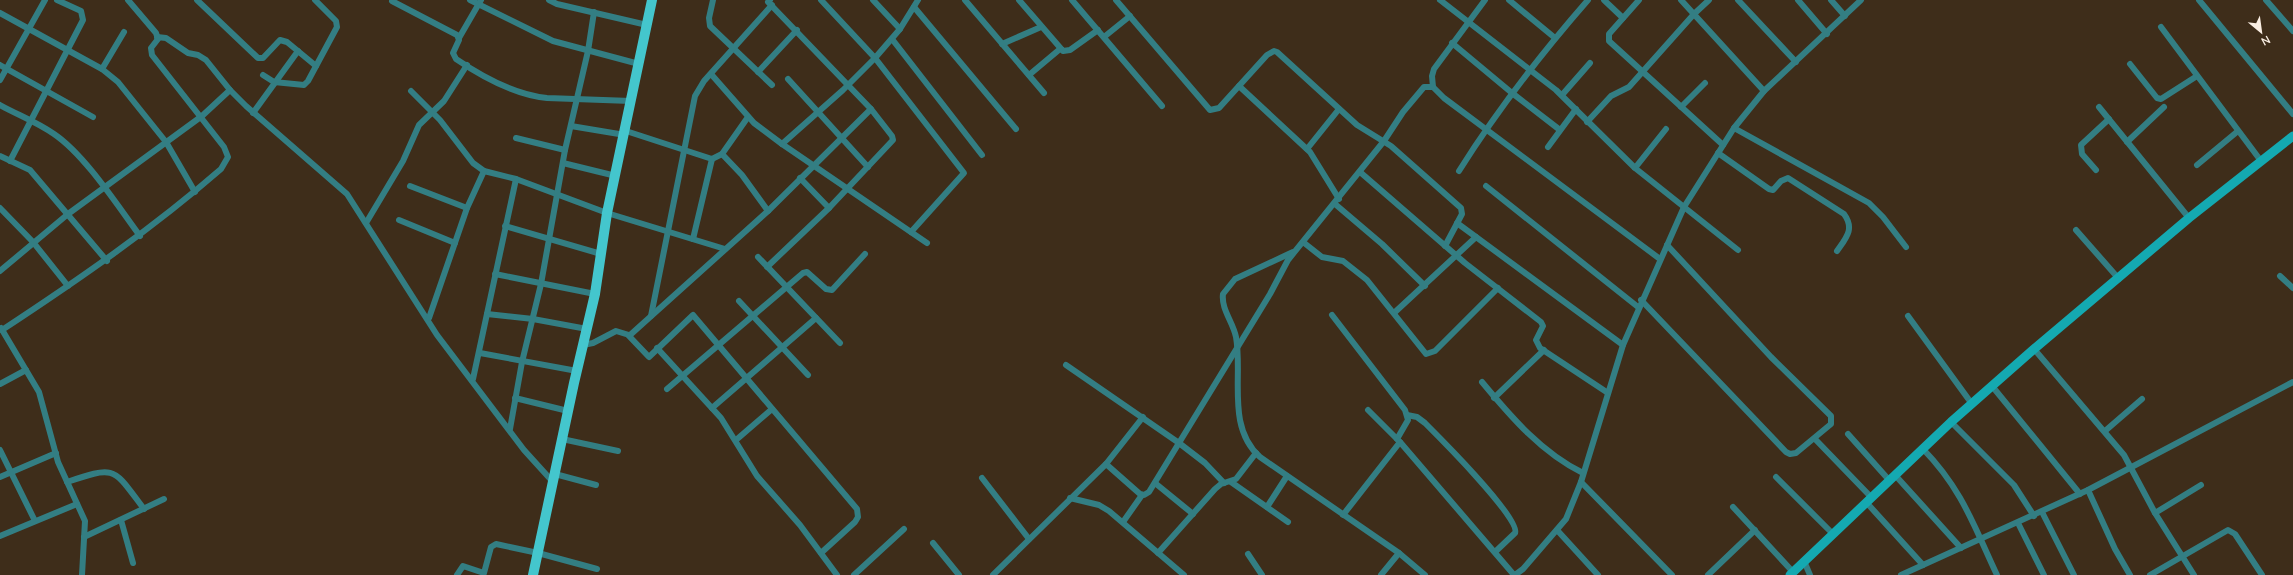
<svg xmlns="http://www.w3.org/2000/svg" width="2293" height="575" viewBox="0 0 2293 575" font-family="'Nunito Sans',sans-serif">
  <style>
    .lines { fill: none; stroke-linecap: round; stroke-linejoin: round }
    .street { stroke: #337e83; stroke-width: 6 }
    .secondary { stroke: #14a9b1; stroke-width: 9 }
    .primary { stroke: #44c6cd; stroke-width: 10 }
  </style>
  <rect width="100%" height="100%" fill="#3e2d1a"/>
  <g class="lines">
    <!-- street -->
    <g class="street">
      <polyline points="197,0 258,58 263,58 280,40 287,42 316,66"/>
      <polyline points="470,0 553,41 639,64"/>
      <polyline points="549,0 557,4 647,25"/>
      <polyline points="713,0 709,18 710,26 772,85"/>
      <polyline points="821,0 875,58 900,29 918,0"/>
      <polyline points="873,0 900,29"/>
      <polyline points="965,0 1044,93"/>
      <polyline points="1019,0 1063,51 1070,50 1098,30"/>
      <polyline points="1072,0 1162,106"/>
      <polyline points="1116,0 1210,110 1219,108 1267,55 1274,51 1277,52 1357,125 1391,146 1461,208 1462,214 1445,246"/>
      <polyline points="1440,0 1556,90 1635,168 1738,250"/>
      <polyline points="1485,0 1434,69 1432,76 1433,87 1444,98 1660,259"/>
      <polyline points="1509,0 1555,38"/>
      <polyline points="1604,0 1623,18"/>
      <polyline points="1639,0 1609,34 1609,41 1723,145"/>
      <polyline points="1681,0 1764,91"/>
      <polyline points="1738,0 1796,62"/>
      <polyline points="1798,0 1827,34"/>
      <polyline points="1831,0 1845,16"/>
      <polyline points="2199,0 2293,114"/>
      <polyline points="2266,0 2293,31"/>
      <path d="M392 1 457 35 459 40 453 53 456 59C481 76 516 95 547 98L631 101"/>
      <polyline points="914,7 1016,129"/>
      <polyline points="0,13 102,69 118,82 166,142 195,192"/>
      <polyline points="2161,27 2261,161"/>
      <polyline points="157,37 166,38 188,53 198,55 206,60 230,90 246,106 347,194 437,335 524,450 553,482"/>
      <polyline points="1104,37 1130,16"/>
      <polyline points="459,38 481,0"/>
      <polyline points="892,39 982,155"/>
      <polyline points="1452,43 1512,93 1560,130"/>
      <polyline points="1002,44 1041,27"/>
      <polyline points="2130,64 2157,98 2161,99 2197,76"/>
      <polyline points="0,65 93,117"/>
      <polyline points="102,69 124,32"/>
      <polyline points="758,72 797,30"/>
      <polyline points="711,74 754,123 782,144 927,243"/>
      <polyline points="263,75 274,82 304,85 308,81 337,27 336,21 315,0"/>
      <polyline points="1029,75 1060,49"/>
      <polyline points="788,79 868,167"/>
      <polyline points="0,80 45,0"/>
      <polyline points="1239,86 1310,152 1339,199"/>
      <polyline points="411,91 440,120 473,163 484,171 516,179 607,213 725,249"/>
      <polyline points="1562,95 1590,63"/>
      <path d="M0 105C18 115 37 122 54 134 85 155 117 205 140 236"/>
      <polyline points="1681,107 1705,83"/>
      <polyline points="2099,107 2189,218"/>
      <polyline points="253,113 298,51"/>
      <polyline points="1587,122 1611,96 1629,87 1694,14 1709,0"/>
      <polyline points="571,126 625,135"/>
      <polyline points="1734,128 1869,203 1883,217 1906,247"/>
      <polyline points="626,131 712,159 722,154 748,117"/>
      <polyline points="516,138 565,150"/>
      <polyline points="2127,142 2164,107"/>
      <polyline points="782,144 843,90 875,58 964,173 911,232"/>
      <polyline points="1548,147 1576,109"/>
      <polyline points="1307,149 1339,109"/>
      <path d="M1718 153 1769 189 1773 190 1781 181 1788 178 1844 214C1855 229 1846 238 1837 251"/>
      <polyline points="722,154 742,175 768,211"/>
      <polyline points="0,156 30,170 107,261"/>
      <polyline points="10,161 83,20 81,11 57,0"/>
      <polyline points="563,163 616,176"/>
      <polyline points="2197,165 2238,131"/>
      <polyline points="1635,168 1666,129"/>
      <polyline points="2096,170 2082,154 2081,145 2109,119"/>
      <path d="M1459 171C1498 109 1540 55 1588 0"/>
      <polyline points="1360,172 1465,263 1541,322 1543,326 1536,340 1540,348 1608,393"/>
      <polyline points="800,178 829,208"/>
      <polyline points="410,186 467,208"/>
      <polyline points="1486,186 1638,307"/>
      <polyline points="1335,204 1382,244 1425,286"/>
      <polyline points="0,208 33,242 68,286"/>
      <polyline points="399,220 455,243"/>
      <polyline points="366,223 403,161 419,125 444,101 467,65"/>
      <polyline points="1457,223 1623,345"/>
      <polyline points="505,226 601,254"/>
      <polyline points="2076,230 2119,279"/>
      <polyline points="693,239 712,159"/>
      <polyline points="1303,242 1322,257 1343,261 1367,280 1426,354 1435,351 1498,288"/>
      <path d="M1293 252 1235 279 1223 294C1221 309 1233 322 1236 337 1243 376 1226 427 1260 457L1399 553 1425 575"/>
      <polyline points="758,257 840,343"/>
      <polyline points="767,267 829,208 893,140 892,136 871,109 768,2 770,0"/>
      <polyline points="0,271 68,214 202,116 230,90"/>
      <polyline points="495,274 595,294"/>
      <polyline points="2280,276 2293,288"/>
      <polyline points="1641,300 1786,452 1790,454 1796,453 1831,424 1831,416 1771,357 1667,245"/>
      <polyline points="739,301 808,375"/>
      <polyline points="1394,313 1476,237"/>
      <polyline points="487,314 533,319 587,329"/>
      <polyline points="1332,315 1405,410 1408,420 1397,439"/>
      <polyline points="651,316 695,96 704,81 772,5"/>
      <polyline points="1908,316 1972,404"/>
      <polyline points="429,318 467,208 484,171"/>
      <polyline points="1,328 39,392 58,462 85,521 82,575"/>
      <path d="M2 330C78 280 152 229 221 169L228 157 224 147 152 55 151 48 158 39 156 33 128 0"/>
      <polyline points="583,345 593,343 616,331 629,335"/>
      <polyline points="657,348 721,418 757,476 800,525 837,575"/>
      <polyline points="2034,349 2124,455 2155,513 2194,575"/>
      <polyline points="480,353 577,371"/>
      <polyline points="1066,365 1179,443 1205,463 1224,483"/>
      <polyline points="473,379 516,179"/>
      <path d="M1482 382C1511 417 1542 453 1583 473"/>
      <polyline points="0,384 26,370"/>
      <polyline points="1992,386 2080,494"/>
      <polyline points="667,389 803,273 807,272 826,289 832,290 865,254"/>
      <polyline points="515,398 568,411"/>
      <polyline points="1494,398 1544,350"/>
      <polyline points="712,408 816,318"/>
      <polyline points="1368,410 1400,442 1514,575"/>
      <path d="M1407 415 1417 417 1425 423C1439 437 1522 520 1515 533L1495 552"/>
      <polyline points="1951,422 2014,485 2034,516"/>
      <polyline points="510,429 522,362 541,284 565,150 588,51 594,12"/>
      <polyline points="2105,431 2142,399"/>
      <polyline points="1848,434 1889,480"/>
      <polyline points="562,439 618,451"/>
      <polyline points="1815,439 1871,497"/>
      <polyline points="736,440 772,409"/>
      <path d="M1923 449C1962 489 1974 526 1997 575"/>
      <polyline points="0,450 35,521"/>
      <polyline points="1106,464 1140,494 1144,495 1149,492 1270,294 1288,260 1384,141 1403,112 1424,87 1433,87"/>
      <polyline points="555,474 596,485"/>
      <polyline points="1895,475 1961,548"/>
      <polyline points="0,477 56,453"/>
      <polyline points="1776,477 1833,534"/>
      <polyline points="982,478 1029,539"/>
      <path d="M67 482C117 465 113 468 144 509"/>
      <polyline points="1231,482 1288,522"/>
      <polyline points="1581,482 1672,575"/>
      <polyline points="1155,483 1193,514"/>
      <polyline points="2088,490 2115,549 2130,575"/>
      <polyline points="1070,498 1099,505 1109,511 1184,575"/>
      <polyline points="1866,502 1923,565"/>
      <polyline points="1267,507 1287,476"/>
      <polyline points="1733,507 1793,572"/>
      <polyline points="2042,512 2074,575"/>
      <polyline points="2155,513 2201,485"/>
      <polyline points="1343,515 1400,442"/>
      <polyline points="121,520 133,563"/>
      <polyline points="1123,522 1142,495"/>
      <polyline points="2018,523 2044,575"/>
      <polyline points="1557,530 1598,575"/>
      <polyline points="0,536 77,504"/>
      <polyline points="84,537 164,499"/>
      <polyline points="933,543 959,575"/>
      <polyline points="821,553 855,522 858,517 857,509 693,315 649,357 629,336 768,211 871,109"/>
      <polyline points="1158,553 1215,489 1221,484 1236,479 1256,453"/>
      <polyline points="1248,554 1262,575"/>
      <polyline points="1804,561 1810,575"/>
      <polyline points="457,575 463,566 484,573 491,547 496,544 538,553 597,569"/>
      <polyline points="854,575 904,529"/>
      <polyline points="993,575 1106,464 1143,417"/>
      <polyline points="1381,575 1399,553"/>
      <polyline points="1515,575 1523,569 1566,519 1581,482 1623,345 1684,207 1734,128 1764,91 1861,0"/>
      <polyline points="1708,575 1755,530"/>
      <polyline points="1901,575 2088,490 2293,382"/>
      <polyline points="2150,575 2228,530 2235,534 2262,575"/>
    </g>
    <!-- secondary -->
    <polyline class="secondary" points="1790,575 1951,422 2034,349 2189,218 2293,136"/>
    <!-- primary -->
    <polyline class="primary" points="533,575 574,383 595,294 607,213 652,0"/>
  </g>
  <!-- north arrow -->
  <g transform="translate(2261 32) rotate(151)" stroke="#3e2d1a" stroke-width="3" paint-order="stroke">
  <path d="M0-3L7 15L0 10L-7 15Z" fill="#f9eee3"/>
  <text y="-6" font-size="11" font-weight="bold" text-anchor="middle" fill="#f9eee3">N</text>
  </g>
</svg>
